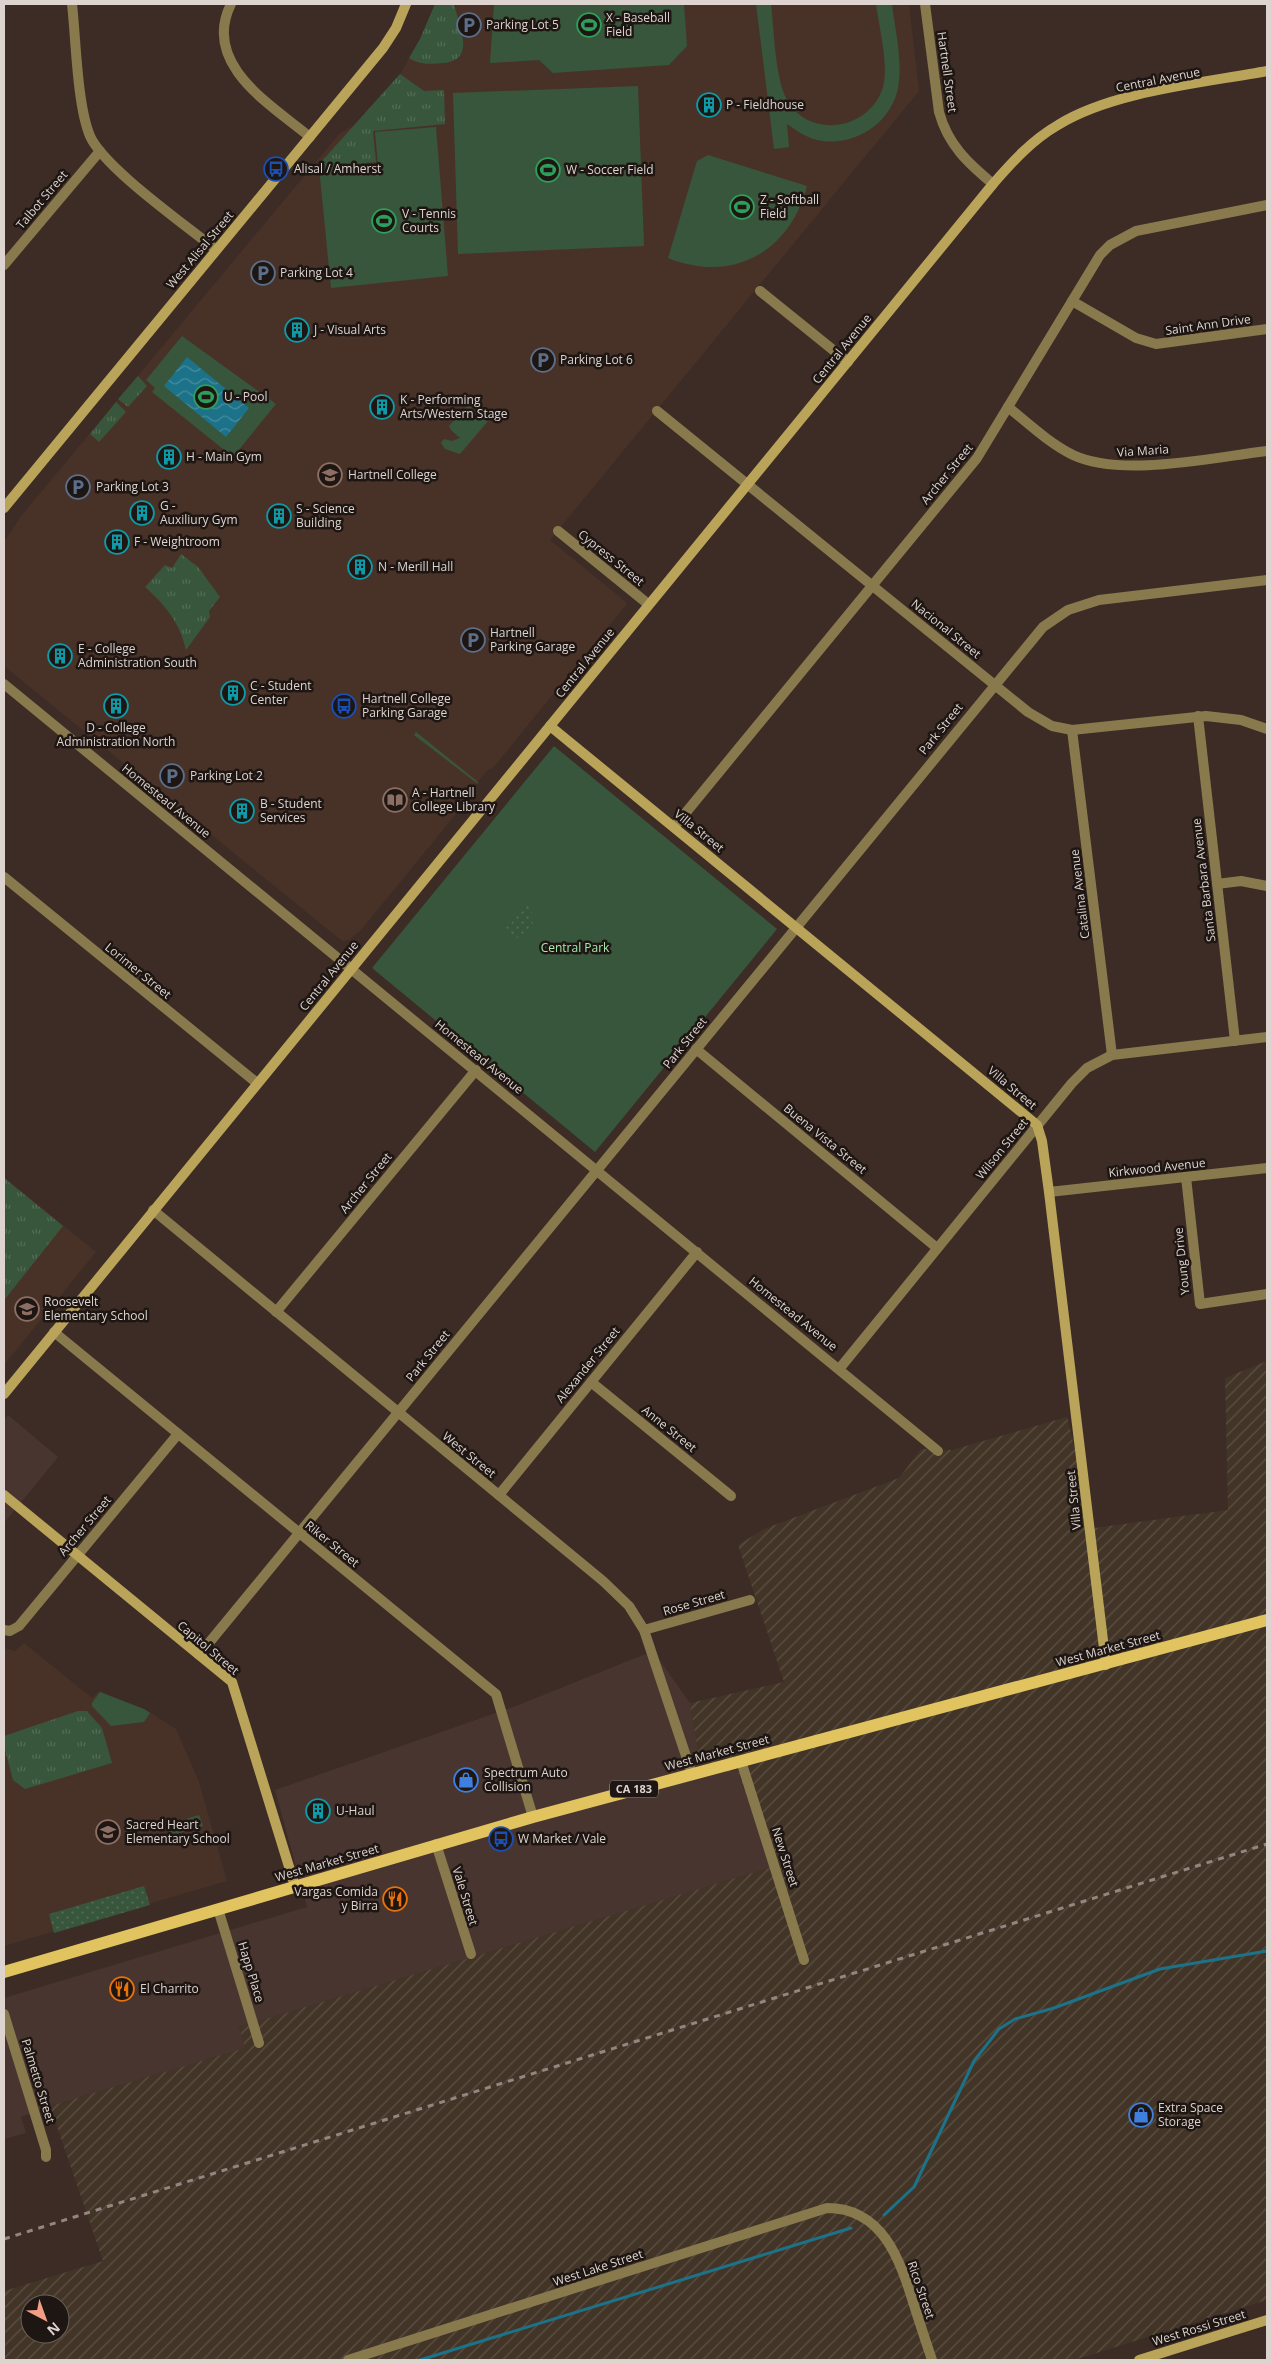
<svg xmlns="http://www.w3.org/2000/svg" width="1271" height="2364" viewBox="0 0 1271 2364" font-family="'Open Sans',sans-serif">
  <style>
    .commercial { fill: #493530 }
    .industrial { fill: url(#industrial-furrows); fill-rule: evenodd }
    .built { fill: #483228 }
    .grass { fill: url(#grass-tufts) }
    .park { fill: #38563b }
    .garden { fill: url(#garden-dots) }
    .water { fill: url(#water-waves) }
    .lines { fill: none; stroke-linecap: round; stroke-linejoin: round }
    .stream { stroke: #1c7389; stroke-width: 3 }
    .street { stroke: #887a4d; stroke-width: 10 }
    .secondary { stroke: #baa459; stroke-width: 10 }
    .primary { stroke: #e1c360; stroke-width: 12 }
    .rail { stroke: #938680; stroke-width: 3; stroke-dasharray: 6 6; stroke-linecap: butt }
    .labels { text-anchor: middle; stroke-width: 5; stroke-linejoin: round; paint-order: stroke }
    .shield { fill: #1e1613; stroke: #a49b97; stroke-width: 1 }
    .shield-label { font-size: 11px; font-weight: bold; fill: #ded4cf }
    .poi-label { font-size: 12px; fill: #ded4cf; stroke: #1e1613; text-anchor: start }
    .street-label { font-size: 12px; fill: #ded4cf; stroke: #1e1613 }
    .park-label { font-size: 12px; fill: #a2ecab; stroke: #1e1613 }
  </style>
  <defs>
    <pattern id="industrial-furrows" width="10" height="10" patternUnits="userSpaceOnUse" patternTransform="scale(1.25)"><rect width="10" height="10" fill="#423527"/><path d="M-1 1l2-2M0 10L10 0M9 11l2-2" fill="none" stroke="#5d5145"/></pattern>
    <pattern id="grass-tufts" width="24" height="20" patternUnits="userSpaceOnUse" patternTransform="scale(1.25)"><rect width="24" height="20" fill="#38563b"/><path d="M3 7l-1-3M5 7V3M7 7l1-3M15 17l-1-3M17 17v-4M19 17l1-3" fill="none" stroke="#546d56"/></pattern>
    <pattern id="garden-dots" width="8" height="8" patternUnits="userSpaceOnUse" patternTransform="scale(1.25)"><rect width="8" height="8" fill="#38563b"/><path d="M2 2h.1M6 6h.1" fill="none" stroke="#546d56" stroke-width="1.8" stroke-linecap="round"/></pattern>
    <pattern id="water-waves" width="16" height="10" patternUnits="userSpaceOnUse" patternTransform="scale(1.25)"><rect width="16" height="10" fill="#1c7389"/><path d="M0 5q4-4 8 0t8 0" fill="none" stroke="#478c9e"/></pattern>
  </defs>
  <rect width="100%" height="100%" fill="#3c2c25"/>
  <!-- commercial -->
  <g class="commercial">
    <polygon points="8,1415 58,1457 4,1523 4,1420"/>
    <polygon points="653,1651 690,1703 702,1776 737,1769 772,1867 239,2027 245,2048 50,2106 21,2117 26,2133 4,2139 4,1998 307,1907 275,1790 516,1706"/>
  </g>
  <!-- industrial -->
  <path class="industrial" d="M1267 1361V2300L1074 2360H4V2291L103 2261 50 2106 245 2048 239 2027 772 1867 737 1770 702 1777 690 1703 784 1682 738 1545 764 1529 899 1478 921 1449 952 1450 1067 1417 1094 1528 1228 1510 1225 1378ZM30 2304H60V2334H30Z"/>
  <!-- built -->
  <g class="built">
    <polygon points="435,4 909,4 919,91 550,540 626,602 626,605 493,768 488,770 465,796 465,803 361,930 349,940 342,941 4,666 4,542 21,516 340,133 355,125 400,74 420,39"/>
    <polygon points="4,1177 96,1252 4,1365"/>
    <polygon points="24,1643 92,1698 99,1691 146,1710 176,1729 199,1782 227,1881 4,1946 4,1648 15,1651"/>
  </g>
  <!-- grass -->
  <g class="grass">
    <path d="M435 4H454C459 26 477 61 443 63 430 64 420 65 409 58L420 39Z"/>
    <polygon points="400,74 424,91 444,90 445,124 373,131 376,162 322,167 321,162"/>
    <polygon points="138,376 147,386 128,407 118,399"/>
    <polygon points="116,402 126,412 99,442 90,434"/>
    <path d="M181 554 198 567 220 597 209 611 210 617 186 650C180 623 166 606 145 587L165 565 172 568Z"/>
    <polygon points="416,732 478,782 478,784 414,735"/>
    <polygon points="4,1178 63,1226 5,1299 4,1298"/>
    <polygon points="78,1711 87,1711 102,1728 112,1763 25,1789 13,1780 4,1746 4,1736"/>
  </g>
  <!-- park -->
  <g class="park">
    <polygon points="494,4 684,4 687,46 669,65 553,73 539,60 490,63"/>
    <path d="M756 4H771C774 29 775 76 786 98 807 140 870 131 883 87 889 65 879 27 876 4H892C895 30 903 61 898 88 891 124 853 148 817 140 805 137 796 130 787 124L789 147 774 149Z"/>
    <polygon points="638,86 644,246 458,254 453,93"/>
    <polygon points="436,127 448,276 331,288 319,167 378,165 375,132"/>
    <path d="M708 155 807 186C790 252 732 284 668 258L697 161Z"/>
    <polygon points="182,336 276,404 233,457 152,392 155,388 146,380"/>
    <polygon points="469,406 488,421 460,454 445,449 441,443 444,439 452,441 460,438 452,431 449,426 465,408"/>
    <polygon points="554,746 777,929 595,1152 372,968"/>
    <polygon points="100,1692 144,1709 150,1713 144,1722 111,1726 92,1706 92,1703"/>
    <polygon points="199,1815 203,1826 170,1836 166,1825"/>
  </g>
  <!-- garden -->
  <g class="garden">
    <path d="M526 904 530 906C538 927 529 944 504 935V928L509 926Z"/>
    <polygon points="144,1886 150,1905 54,1933 49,1914"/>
  </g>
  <!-- water -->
  <polygon class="water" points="187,357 249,408 226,437 164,386"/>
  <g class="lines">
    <!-- stream -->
    <g class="stream">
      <polyline points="884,2215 914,2187 974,2061 999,2029 1015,2019 1054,2008 1160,1969 1267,1951"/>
      <polyline points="420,2360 851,2228"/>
    </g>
    <!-- street -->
    <g class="street">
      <path d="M72 4C76 39 77 105 90 136 104 168 186 225 216 250"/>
      <path d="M231 4C201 64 271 105 310 137"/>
      <path d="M925 4 939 112C948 145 968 163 993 184"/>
      <polyline points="4,265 100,151"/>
      <polyline points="760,291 848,362"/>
      <polyline points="1072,301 1136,338 1156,344 1267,329"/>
      <path d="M1008 407C1029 424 1049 443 1073 455 1122 478 1214 457 1267 451"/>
      <polyline points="657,411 1028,712 1052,726 1072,730 1206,716 1241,720 1267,729"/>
      <polyline points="558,531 648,604"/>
      <polyline points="4,684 938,1451"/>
      <polyline points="1198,716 1235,1041"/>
      <polyline points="1072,730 1112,1055"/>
      <polyline points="674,827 977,458 1100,255 1110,245 1136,231 1267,205"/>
      <polyline points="4,877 257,1083"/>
      <polyline points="1217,884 1241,881 1267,886"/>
      <polyline points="696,1049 937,1248"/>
      <polyline points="1186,1177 1200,1304 1267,1294"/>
      <polyline points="1049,1192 1267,1168"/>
      <polyline points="153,1210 603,1581 629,1606 644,1630 692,1774"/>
      <polyline points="276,1312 476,1070"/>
      <polyline points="54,1332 496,1694 533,1817"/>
      <polyline points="840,1368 1072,1083 1087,1068 1112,1055 1267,1037"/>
      <polyline points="591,1382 731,1496"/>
      <polyline points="499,1495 697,1252"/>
      <polyline points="4,1630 10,1631 19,1626 178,1434"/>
      <polyline points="644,1630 750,1600"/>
      <polyline points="199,1655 1043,627 1068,610 1099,600 1267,580"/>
      <polyline points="741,1761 804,1960"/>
      <polyline points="436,1844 471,1954"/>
      <polyline points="218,1909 259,2043"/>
      <polyline points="4,2014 46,2150 46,2157"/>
      <path d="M348 2360 827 2208C883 2208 900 2260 914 2305 920 2324 926 2342 932 2360"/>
    </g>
    <!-- secondary -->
    <g class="secondary">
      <polyline points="4,508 383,48 396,28 406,4"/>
      <polyline points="550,726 1037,1125 1042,1141 1049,1192 1106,1665"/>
      <path d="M4 1394 993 184C1012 162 1032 140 1058 125 1113 91 1203 83 1267 71"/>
      <polyline points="4,1495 232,1682 295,1886"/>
      <polyline points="1139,2360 1267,2320"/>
    </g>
    <!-- primary -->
    <polyline class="primary" points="4,1972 533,1817 1267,1620"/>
    <!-- rail -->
    <polyline class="rail" points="4,2239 1267,1844"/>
  </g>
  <!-- icons -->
  <defs>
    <g id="parking-ring" transform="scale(1.25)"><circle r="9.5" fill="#1e1613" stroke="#5c6f8a" stroke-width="1.5"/><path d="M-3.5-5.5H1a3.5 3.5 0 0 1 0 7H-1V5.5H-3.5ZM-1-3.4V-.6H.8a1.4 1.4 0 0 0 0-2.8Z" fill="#5c6f8a"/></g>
    <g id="stadium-ring" transform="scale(1.25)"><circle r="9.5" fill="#1e1613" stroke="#2e9e5b" stroke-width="1.5"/><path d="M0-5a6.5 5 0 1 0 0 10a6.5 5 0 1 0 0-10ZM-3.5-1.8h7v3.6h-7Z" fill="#2e9e5b"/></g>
    <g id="building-ring" transform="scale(1.25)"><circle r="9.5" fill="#1e1613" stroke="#0f9aa8" stroke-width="1.5"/><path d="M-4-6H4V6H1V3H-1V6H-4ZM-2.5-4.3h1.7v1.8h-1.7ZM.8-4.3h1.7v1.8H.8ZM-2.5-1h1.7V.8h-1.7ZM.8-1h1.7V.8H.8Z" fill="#0f9aa8"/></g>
    <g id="bus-ring" transform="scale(1.25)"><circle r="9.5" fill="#1e1613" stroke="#1a4fb4" stroke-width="1.5"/><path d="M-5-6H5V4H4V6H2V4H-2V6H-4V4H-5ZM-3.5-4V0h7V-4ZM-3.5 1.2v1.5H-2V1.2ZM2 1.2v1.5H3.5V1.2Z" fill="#1a4fb4"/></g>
    <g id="university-ring" transform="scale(1.25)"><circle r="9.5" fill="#1e1613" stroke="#8d6e63" stroke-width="1.5"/><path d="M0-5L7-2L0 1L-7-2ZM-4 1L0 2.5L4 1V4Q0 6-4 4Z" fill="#8d6e63"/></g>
    <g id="library-ring" transform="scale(1.25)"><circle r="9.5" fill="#1e1613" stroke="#8d6e63" stroke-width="1.5"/><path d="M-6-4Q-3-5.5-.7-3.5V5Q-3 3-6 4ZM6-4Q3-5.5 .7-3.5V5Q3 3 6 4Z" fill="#8d6e63"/></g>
    <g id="school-ring" transform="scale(1.25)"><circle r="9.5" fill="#1e1613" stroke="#8d6e63" stroke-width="1.5"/><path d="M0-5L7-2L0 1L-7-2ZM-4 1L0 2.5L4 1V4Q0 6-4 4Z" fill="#8d6e63"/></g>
    <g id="shop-ring" transform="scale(1.25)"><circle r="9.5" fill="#1e1613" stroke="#3f7fe0" stroke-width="1.5"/><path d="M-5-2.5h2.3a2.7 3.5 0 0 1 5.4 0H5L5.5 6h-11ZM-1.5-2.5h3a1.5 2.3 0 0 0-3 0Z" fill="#3f7fe0"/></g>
    <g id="restaurant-ring" transform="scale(1.25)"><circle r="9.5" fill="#1e1613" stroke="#e8710a" stroke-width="1.5"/><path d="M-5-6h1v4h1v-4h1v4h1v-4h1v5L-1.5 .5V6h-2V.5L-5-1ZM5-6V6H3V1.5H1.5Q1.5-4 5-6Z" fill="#e8710a"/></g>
  </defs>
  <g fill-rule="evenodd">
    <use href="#parking-ring" x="469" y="25"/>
    <use href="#stadium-ring" x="589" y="25"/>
    <use href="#building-ring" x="709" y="105"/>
    <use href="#bus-ring" x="276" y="169"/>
    <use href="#stadium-ring" x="548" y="170"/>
    <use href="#stadium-ring" x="742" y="207"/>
    <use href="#stadium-ring" x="384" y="221"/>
    <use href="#parking-ring" x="263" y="273"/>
    <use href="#building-ring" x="297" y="330"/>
    <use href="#parking-ring" x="543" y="360"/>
    <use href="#stadium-ring" x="206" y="397"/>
    <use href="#building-ring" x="382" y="407"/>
    <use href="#building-ring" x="169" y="457"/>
    <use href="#university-ring" x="330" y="475"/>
    <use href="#parking-ring" x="78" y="487"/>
    <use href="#building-ring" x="142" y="513"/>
    <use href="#building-ring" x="279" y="516"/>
    <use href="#building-ring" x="117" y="542"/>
    <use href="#building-ring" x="360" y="567"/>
    <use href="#parking-ring" x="473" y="640"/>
    <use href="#building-ring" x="60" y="656"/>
    <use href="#building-ring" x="233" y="693"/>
    <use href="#building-ring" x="116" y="706"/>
    <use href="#bus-ring" x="344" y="706"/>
    <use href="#parking-ring" x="172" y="776"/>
    <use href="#library-ring" x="395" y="800"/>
    <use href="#building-ring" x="242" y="811"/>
    <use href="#school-ring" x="27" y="1309"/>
    <use href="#shop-ring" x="466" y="1780"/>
    <use href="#building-ring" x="318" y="1811"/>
    <use href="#school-ring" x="108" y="1832"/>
    <use href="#bus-ring" x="501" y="1839"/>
    <use href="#restaurant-ring" x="395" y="1899"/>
    <use href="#restaurant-ring" x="122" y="1989"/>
    <use href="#shop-ring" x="1141" y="2115"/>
  </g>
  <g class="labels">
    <!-- shield labels -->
    <rect class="shield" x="610" y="1780.5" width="48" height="17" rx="4"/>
    <g class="shield-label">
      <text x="634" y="1793">CA 183</text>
    </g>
    <!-- poi labels -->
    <g class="poi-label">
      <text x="606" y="22">X - Baseball<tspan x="606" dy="14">Field</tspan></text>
      <text x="486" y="29">Parking Lot 5</text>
      <text x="726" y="109">P - Fieldhouse</text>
      <text x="294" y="173">Alisal / Amherst</text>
      <text x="566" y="174">W - Soccer Field</text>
      <text x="760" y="204">Z - Softball<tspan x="760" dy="14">Field</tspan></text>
      <text x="402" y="218">V - Tennis<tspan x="402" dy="14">Courts</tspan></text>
      <text x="280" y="277">Parking Lot 4</text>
      <text x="314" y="334">J - Visual Arts</text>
      <text x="560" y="364">Parking Lot 6</text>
      <text x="224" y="401">U - Pool</text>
      <text x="400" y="404">K - Performing<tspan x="400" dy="14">Arts/Western Stage</tspan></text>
      <text x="186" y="461">H - Main Gym</text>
      <text x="348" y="479">Hartnell College</text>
      <text x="96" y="491">Parking Lot 3</text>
      <text x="160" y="510">G -<tspan x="160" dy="14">Auxiliury Gym</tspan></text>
      <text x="296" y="513">S - Science<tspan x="296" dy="14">Building</tspan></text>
      <text x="134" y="546">F - Weightroom</text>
      <text x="378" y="571">N - Merill Hall</text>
      <text x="490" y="637">Hartnell<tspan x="490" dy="14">Parking Garage</tspan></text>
      <text x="78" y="653">E - College<tspan x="78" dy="14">Administration South</tspan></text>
      <text x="250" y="690">C - Student<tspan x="250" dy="14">Center</tspan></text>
      <text x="362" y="703">Hartnell College<tspan x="362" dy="14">Parking Garage</tspan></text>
      <text x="116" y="732" text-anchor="middle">D - College<tspan x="116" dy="14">Administration North</tspan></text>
      <text x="190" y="780">Parking Lot 2</text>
      <text x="412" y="797">A - Hartnell<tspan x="412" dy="14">College Library</tspan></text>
      <text x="260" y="808">B - Student<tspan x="260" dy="14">Services</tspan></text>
      <text x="44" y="1306">Roosevelt<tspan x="44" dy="14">Elementary School</tspan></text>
      <text x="484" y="1777">Spectrum Auto<tspan x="484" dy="14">Collision</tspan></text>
      <text x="336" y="1815">U-Haul</text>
      <text x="126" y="1829">Sacred Heart<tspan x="126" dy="14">Elementary School</tspan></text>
      <text x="518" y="1843">W Market / Vale</text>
      <text x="378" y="1896" text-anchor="end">Vargas Comida<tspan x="378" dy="14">y Birra</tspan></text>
      <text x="140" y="1993">El Charrito</text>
      <text x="1158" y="2112">Extra Space<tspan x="1158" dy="14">Storage</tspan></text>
    </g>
    <!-- street labels -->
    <g class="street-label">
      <text transform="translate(947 72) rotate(82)" y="4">Hartnell Street</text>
      <text transform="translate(1158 80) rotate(-11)" y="4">Central Avenue</text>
      <text transform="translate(42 200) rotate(-50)" y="4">Talbot Street</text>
      <text transform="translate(200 250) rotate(-50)" y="4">West Alisal Street</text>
      <text transform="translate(1208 325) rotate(-8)" y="4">Saint Ann Drive</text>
      <text transform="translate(842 349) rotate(-51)" y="4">Central Avenue</text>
      <text transform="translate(1143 451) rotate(-4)" y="4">Via Maria</text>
      <text transform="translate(947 474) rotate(-51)" y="4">Archer Street</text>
      <text transform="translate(611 558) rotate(39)" y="4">Cypress Street</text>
      <text transform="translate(946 629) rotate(39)" y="4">Nacional Street</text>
      <text transform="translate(585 663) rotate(-51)" y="4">Central Avenue</text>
      <text transform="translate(941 729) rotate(-51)" y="4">Park Street</text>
      <text transform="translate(166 801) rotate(39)" y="4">Homestead Avenue</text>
      <text transform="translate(699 831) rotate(39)" y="4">Villa Street</text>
      <text transform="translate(1204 880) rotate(-97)" y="4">Santa Barbara Avenue</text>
      <text transform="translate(1080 894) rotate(-97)" y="4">Catalina Avenue</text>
      <text transform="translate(138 971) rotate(39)" y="4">Lorimer Street</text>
      <text transform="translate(329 976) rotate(-51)" y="4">Central Avenue</text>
      <text transform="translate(685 1043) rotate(-51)" y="4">Park Street</text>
      <text transform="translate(479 1057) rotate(39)" y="4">Homestead Avenue</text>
      <text transform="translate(1012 1088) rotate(40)" y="4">Villa Street</text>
      <text transform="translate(825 1139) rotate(39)" y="4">Buena Vista Street</text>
      <text transform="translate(1002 1149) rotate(-51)" y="4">Wilson Street</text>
      <text transform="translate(1157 1168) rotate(-6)" y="4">Kirkwood Avenue</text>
      <text transform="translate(366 1183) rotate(-51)" y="4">Archer Street</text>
      <text transform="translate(1182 1261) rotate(-96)" y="4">Young Drive</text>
      <text transform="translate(793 1314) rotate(39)" y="4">Homestead Avenue</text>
      <text transform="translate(428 1356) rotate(-51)" y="4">Park Street</text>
      <text transform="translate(588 1365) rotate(-51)" y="4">Alexander Street</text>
      <text transform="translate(669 1429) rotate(39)" y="4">Anne Street</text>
      <text transform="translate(469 1455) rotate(39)" y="4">West Street</text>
      <text transform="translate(1074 1500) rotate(-96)" y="4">Villa Street</text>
      <text transform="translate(85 1526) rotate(-50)" y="4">Archer Street</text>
      <text transform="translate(332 1544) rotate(39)" y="4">Riker Street</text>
      <text transform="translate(694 1603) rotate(-16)" y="4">Rose Street</text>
      <text transform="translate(208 1648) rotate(40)" y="4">Capitol Street</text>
      <text transform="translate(1108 1649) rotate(-15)" y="4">West Market Street</text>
      <text transform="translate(717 1753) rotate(-15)" y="4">West Market Street</text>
      <text transform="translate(785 1857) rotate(72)" y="4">New Street</text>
      <text transform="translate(327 1863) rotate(-16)" y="4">West Market Street</text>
      <text transform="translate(465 1896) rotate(73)" y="4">Vale Street</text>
      <text transform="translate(251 1972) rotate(73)" y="4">Happ Place</text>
      <text transform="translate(38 2081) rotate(73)" y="4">Palmetto Street</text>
      <text transform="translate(598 2268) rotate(-18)" y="4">West Lake Street</text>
      <text transform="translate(921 2290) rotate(71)" y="4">Rico Street</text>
      <text transform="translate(1199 2328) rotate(-17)" y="4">West Rossi Street</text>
    </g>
    <!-- park labels -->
    <g class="park-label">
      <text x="575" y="952">Central Park</text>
    </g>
  </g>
  <!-- border -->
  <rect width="1271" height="2364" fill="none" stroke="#ded4cf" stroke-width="10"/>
  <!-- north arrow -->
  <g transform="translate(45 2319) rotate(139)"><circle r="24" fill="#1e1613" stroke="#6b625e"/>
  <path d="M0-4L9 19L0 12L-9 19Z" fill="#f39f85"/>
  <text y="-8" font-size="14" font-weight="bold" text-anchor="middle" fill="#ded4cf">N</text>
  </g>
</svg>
